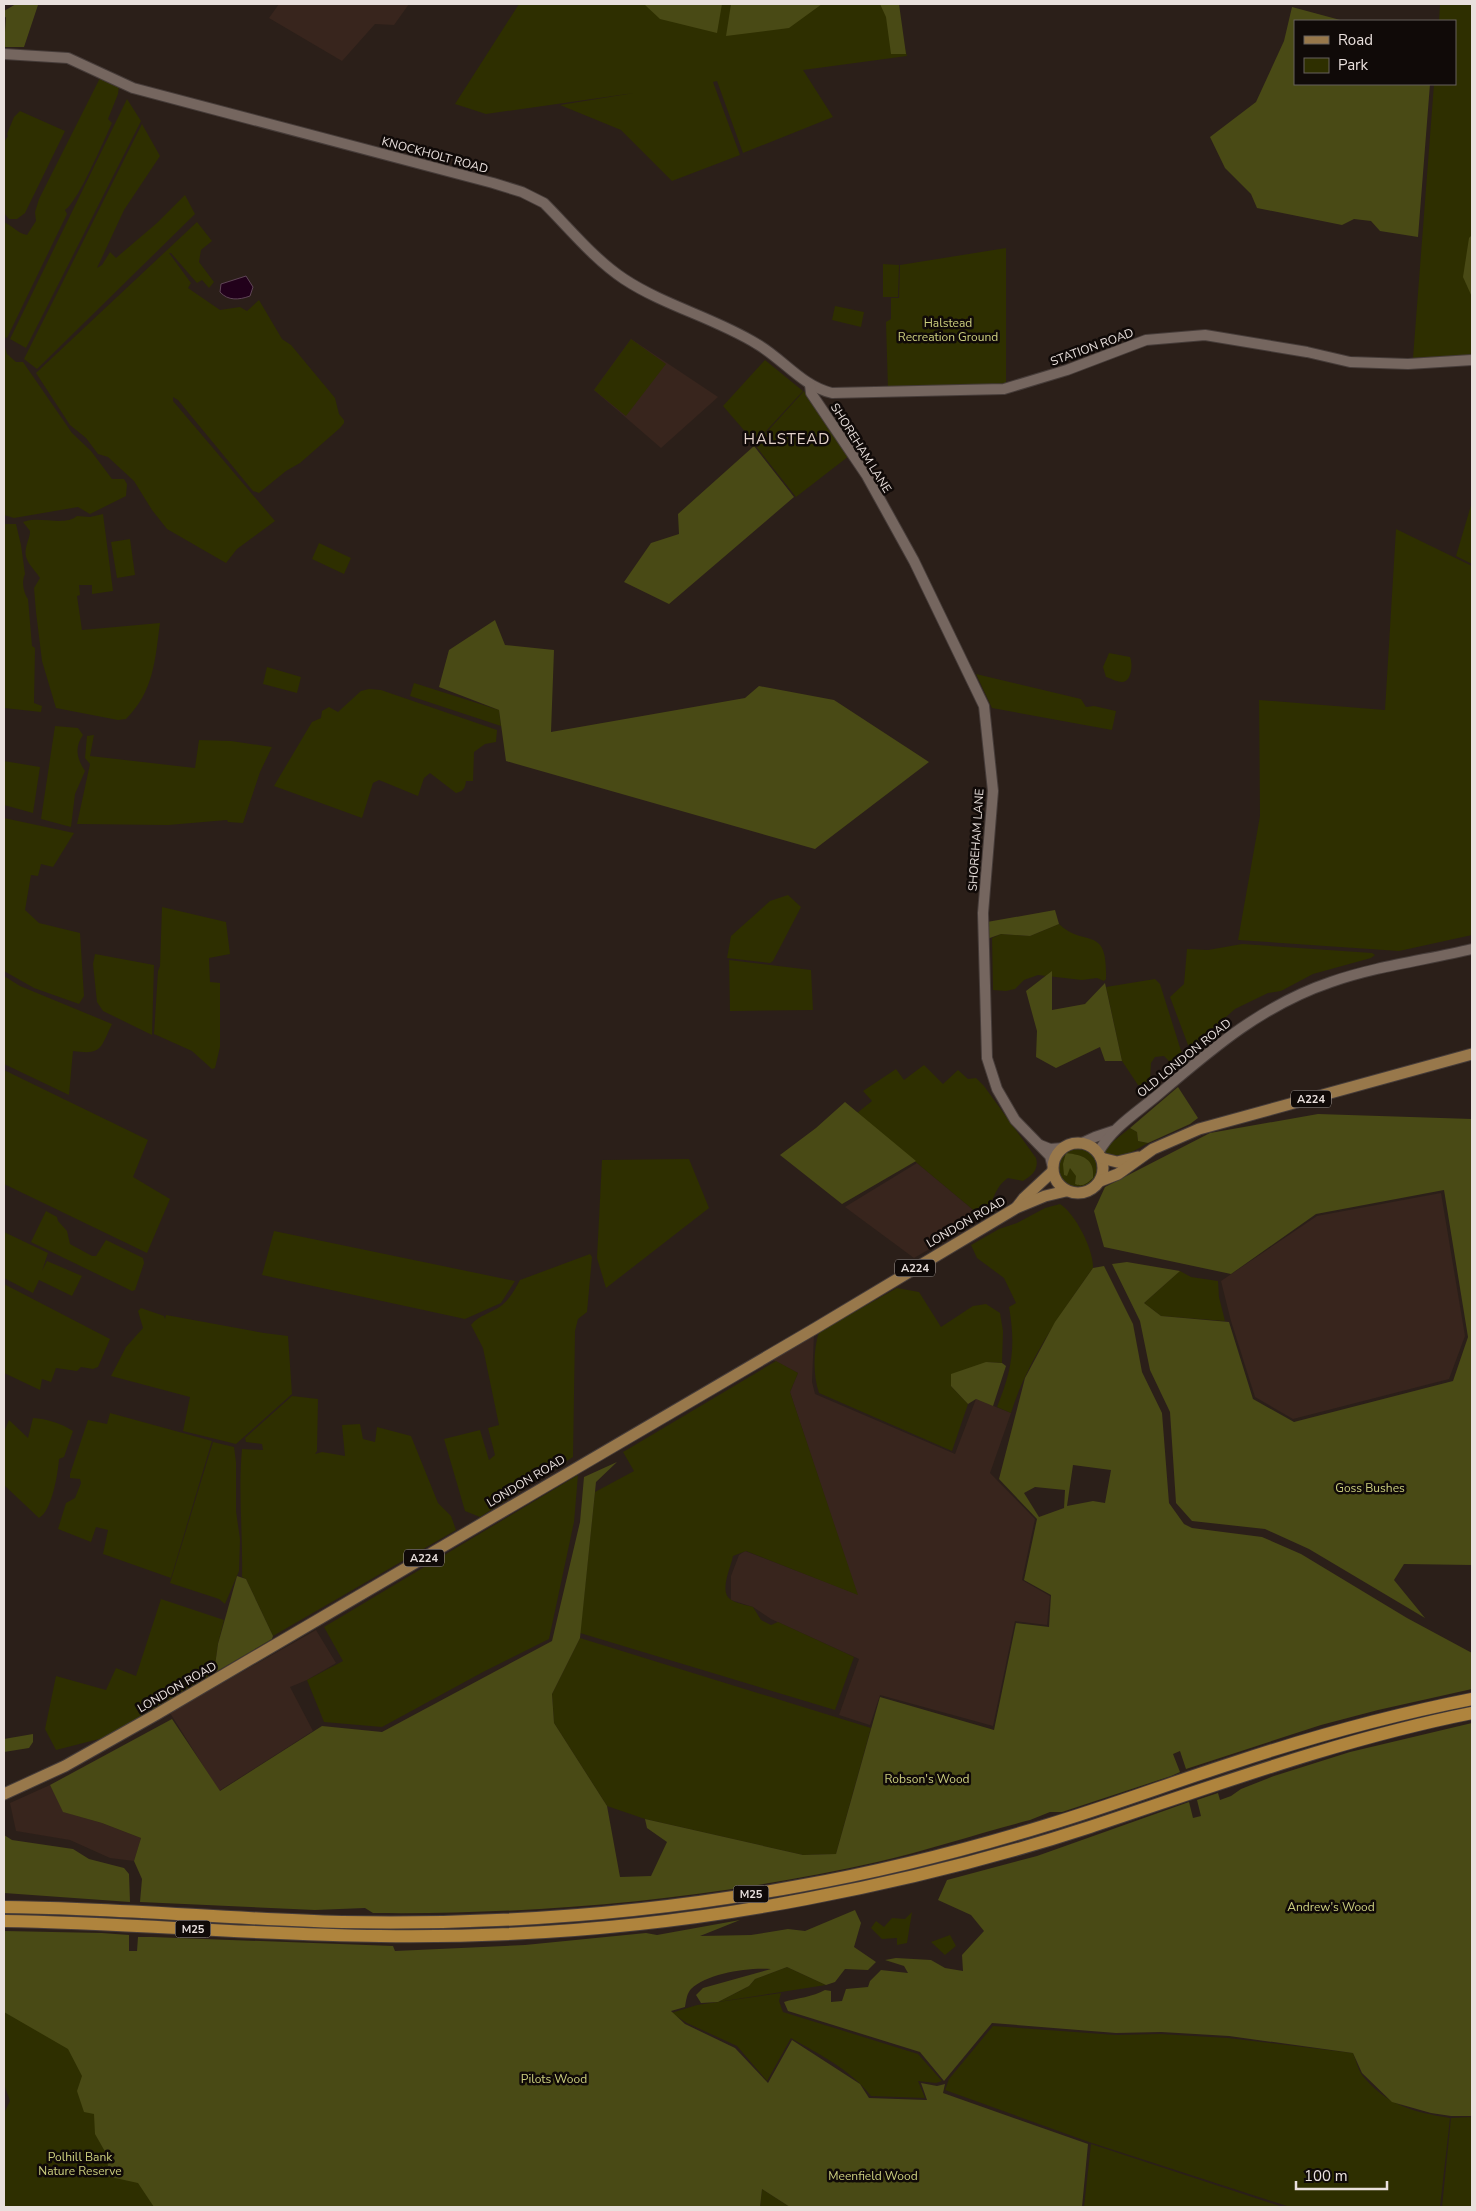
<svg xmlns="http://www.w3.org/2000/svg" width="1476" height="2211" viewBox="0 0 1476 2211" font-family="'Nunito Sans',sans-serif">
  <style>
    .built { fill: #38251d }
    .green { fill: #2e2f00 }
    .forest { fill: #494a15; fill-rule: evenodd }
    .water { fill: #22011b; stroke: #5e4455 }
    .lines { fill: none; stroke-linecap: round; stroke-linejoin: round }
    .secondary-casing { stroke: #463c39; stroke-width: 12 }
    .primary-casing { stroke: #463c39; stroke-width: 13 }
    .highway-casing { stroke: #463c39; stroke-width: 14 }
    .secondary { stroke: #75665f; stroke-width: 10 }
    .primary { stroke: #98784b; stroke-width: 11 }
    .highway { stroke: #af843d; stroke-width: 12 }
    .labels { text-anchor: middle; stroke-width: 5; stroke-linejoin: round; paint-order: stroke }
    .shield { fill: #100a08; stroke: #a8a09d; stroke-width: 1 }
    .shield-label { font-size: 11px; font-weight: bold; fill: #e9e0dd }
    .street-label { font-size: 12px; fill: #e9e0dd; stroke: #100a08 }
    .park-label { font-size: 12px; fill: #cbce7e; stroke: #100a08 }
    .quarter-label { font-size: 15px; letter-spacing: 1px; fill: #e3d1c9; stroke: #100a08 }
  </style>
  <rect width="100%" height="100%" fill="#2b1f19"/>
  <!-- built -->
  <g class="built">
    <polygon points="279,4 409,4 394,25 375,24 342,61 269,18"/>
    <polygon points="631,339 718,397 661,448 594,390"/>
    <polygon points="917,1163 983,1218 914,1258 845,1207"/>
    <polygon points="1441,1193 1465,1336 1449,1379 1293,1419 1255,1397 1231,1321 1221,1281 1317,1216"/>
    <polygon points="814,1334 812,1382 815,1394 955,1454 976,1399 1011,1413 990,1473 1035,1519 1022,1580 1050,1596 1047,1625 1015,1621 993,1726 880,1695 870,1725 839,1715 859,1659 771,1619 753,1607 731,1600 731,1576 739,1555 745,1551 857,1594 790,1392 798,1373 771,1359"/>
    <polygon points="316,1630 336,1663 307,1680 290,1687 313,1731 219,1791 170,1713"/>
    <polygon points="50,1785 64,1812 102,1823 141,1838 134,1861 110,1858 70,1840 16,1831 10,1803"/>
  </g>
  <!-- green -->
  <g class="green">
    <polygon points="519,4 893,4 907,56 803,70 833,117 743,153 717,81 713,82 740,155 672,181 621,130 560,105 634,93 486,114 455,104"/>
    <polygon points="1440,4 1472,4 1472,355 1413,358 1434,84 1455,84 1455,21 1439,21"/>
    <path d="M100 78 119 86 118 94 108 119 112 123C104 140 78 202 65 210L67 214 7 338 4 337V222C13 226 17 233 27 235L36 221 35 212 39 199Z"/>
    <polygon points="127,99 141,121 26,348 10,339"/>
    <polygon points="20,111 65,131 25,213 17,219 9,219 4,213 4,142 8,136 7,134 14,117"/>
    <polygon points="142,124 160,156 124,210 97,268 102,265 110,252 116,258 157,223 185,195 195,214 37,369 24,359"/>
    <polygon points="197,222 212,241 201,250 199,262 214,282 209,288 202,280 197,283 171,253 169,253 191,283 188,288 220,310 240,307 247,311 259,300 282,339 291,345 335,398 339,414 344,420 344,423 340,428 300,463 286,471 259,493 253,491 178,400 173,397 173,401 275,521 237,549 226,563 167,529 152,510 134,481 108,457 98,454 86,438 70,425 36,373"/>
    <polygon points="1006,248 1006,385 888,390 886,322 891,319 891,298 899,298 900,265"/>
    <polygon points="883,264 899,265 898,297 883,297"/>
    <polygon points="835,306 864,312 861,327 832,320"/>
    <polygon points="631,339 666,364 626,416 594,390"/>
    <polygon points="4,344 7,354 16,362 23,362 72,433 91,451 112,479 124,479 127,484 126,496 90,514 78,507 14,518 4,515"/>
    <polygon points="765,360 803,391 755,443 723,406"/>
    <polygon points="804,391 849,456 796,497 755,445"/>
    <polygon points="1472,502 1472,564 1456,556"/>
    <path d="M103 514 113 591 92 594V585H79L80 595 77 596 82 630 160 623C155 660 154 691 126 719L118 720 56 708 42 661 36 612 34 588 40 578C34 568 23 561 26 548 27 542 30 537 30 531L23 522C39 515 64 527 77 516L90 517Z"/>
    <path d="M4 524H16L21 545 25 574C21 581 24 594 28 599L32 646 35 648 34 703 42 706 41 712 4 708Z"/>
    <polygon points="1396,529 1472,566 1472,935 1399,951 1238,940 1260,816 1259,700 1385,710"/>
    <polygon points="130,539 135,575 117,578 111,542"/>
    <polygon points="319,543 351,558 344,574 312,559"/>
    <path d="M1109 653 1130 657C1133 663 1132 682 1122 682 1117 682 1110 678 1106 677L1103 667Z"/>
    <polygon points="267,667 301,677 297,693 263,684"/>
    <polygon points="976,674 1081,699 1086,707 1094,706 1116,711 1112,730 992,708"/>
    <polygon points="414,683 499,710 501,726 410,696"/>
    <path d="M369 689 381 690 497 730 496 742 485 744 474 752 473 781H466C465 789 463 791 456 793L430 773 424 778 418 796 379 780 373 783 362 818 274 786 312 722 321 718 322 711 329 707 338 712 361 691Z"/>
    <path d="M55 726 78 728 83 735C74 748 77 759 85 771L75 794 71 827 41 819Z"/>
    <polygon points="94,735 90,756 195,768 199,740 231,741 272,747 260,772 243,823 228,822 227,820 168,825 77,824 90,764 85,758 87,736"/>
    <polygon points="4,761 40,767 33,813 4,805"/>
    <polygon points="4,818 74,833 53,867 41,864 38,876 31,875 25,910 39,923 80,933 84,996 79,1004 34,988 4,971"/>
    <polygon points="788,895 801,907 773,961 770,963 727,958 731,936 770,901"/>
    <polygon points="162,907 226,922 230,954 209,958 210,982 220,983 220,1047 215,1068 212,1069 192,1051 154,1034 158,971 160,966"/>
    <path d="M1059 924C1085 949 1108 923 1106 979L1104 981 1097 978 1082 980 1038 975 1024 980 1015 989 1006 991 993 990 992 938 1001 934 1030 936Z"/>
    <polygon points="1242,944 1372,953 1375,955 1371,958 1313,974 1281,991 1268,993 1235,1009 1201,1039 1197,1046 1188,1045 1170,997 1184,984 1187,949 1208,950"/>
    <polygon points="95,954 154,965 152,1035 103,1011 97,1002 93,964"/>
    <polygon points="729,960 811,970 813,1010 730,1011"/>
    <path d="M4 976 20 986 112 1024C100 1049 102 1055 73 1051L69 1095 4 1064Z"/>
    <polygon points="1155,979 1160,984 1183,1057 1173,1065 1164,1056 1155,1057 1151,1063 1150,1080 1144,1085 1138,1085 1122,1061 1106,987"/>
    <path d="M924 1065 943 1084 958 1070 968 1079 976 1078 984 1086 1036 1158C1039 1169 1033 1175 1023 1181L1008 1178C994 1187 993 1204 983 1218L857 1113 872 1101 863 1091 896 1069 904 1080Z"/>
    <polygon points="4,1070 148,1140 133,1177 170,1199 147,1253 4,1184"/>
    <path d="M1130 1128 1137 1132 1138 1141 1148 1143C1131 1152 1125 1159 1105 1154V1148L1107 1149 1110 1144Z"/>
    <circle cx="1078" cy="1169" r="21"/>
    <polygon points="689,1159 709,1208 606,1288 597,1258 602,1160"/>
    <path d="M1060 1204C1075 1213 1094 1250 1093 1268 1062 1312 1027 1361 1011 1413L997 1407C1012 1370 1016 1347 1009 1307L1016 1303 1004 1278 977 1258 971 1245 999 1229 1017 1223 1045 1208Z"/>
    <polygon points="46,1211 57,1217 58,1221 67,1231 70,1244 92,1256 96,1256 106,1240 143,1258 144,1263 135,1290 132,1291 31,1242"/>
    <polygon points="274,1231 515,1281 501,1303 465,1319 262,1275"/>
    <polygon points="4,1232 48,1253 42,1271 47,1261 82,1276 72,1296 39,1280 33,1293 4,1278"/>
    <path d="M590 1254 592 1257 587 1312 578 1319 575 1331 573 1457 480 1517 465 1511 444 1439 480 1430 489 1460 495 1455 488 1428 499 1425 483 1348 471 1325C479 1315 491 1313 501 1306 510 1299 515 1289 520 1280Z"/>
    <polygon points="1180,1271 1191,1277 1218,1281 1219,1297 1225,1321 1161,1316 1144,1303"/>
    <polygon points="4,1284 110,1339 98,1367 93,1369 81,1367 77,1371 56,1368 51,1382 42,1379 40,1390 4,1373"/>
    <path d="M897 1288 919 1292 941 1327 973 1306 986 1304 1000 1313 1003 1331 1002 1363 986 1362 951 1386 968 1404 952 1451 819 1393C813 1376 813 1350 819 1332Z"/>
    <polygon points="141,1308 164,1316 165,1319 166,1315 264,1333 288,1336 292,1394 236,1444 183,1431 190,1397 111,1376 126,1347 143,1328 138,1311"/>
    <path d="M776 1361 798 1373 790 1392 858 1595 746 1551 733 1556C731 1567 719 1591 730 1599 735 1603 746 1605 753 1607L761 1620 771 1625 778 1622 854 1657 835 1710 580 1633 595 1492 634 1471 623 1452Z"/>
    <path d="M292 1396 318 1399 317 1451 315 1454 322 1452 345 1456 342 1425 360 1424 363 1439 375 1442 377 1427 411 1436 438 1503 451 1516 456 1530 273 1636 246 1579 242 1577C243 1534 238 1492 242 1449L263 1450 262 1444 246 1442 245 1438Z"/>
    <polygon points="110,1413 212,1441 171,1578 103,1554 108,1530 96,1527 91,1542 58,1529 66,1503 75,1498 81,1483 80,1479 70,1478 70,1474 88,1420 107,1424"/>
    <path d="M33 1418C47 1419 61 1423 73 1431L64 1457 59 1459C58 1473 52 1511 39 1518L4 1485V1432L9 1420 28 1438Z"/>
    <polygon points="213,1442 234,1447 236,1462 236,1511 240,1539 239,1571 225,1604 219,1599 170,1583"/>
    <polygon points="578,1475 574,1522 549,1639 483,1672 382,1727 324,1722 307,1680 343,1661 324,1627"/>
    <polygon points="161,1599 224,1620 218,1644 214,1673 107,1737 56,1750 45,1729 56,1676 106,1690 116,1668 136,1676"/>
    <polygon points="580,1638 871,1728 836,1854 803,1855 645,1819 607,1806 554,1723 552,1694"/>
    <polygon points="912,1912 907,1943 897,1945 897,1938 882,1939 871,1928 876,1921 884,1927 892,1918 905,1919"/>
    <polygon points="950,1935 956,1946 945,1955 931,1942"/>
    <polygon points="787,1967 826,1985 718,2002 749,1986 755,1979"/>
    <path d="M781 1993 779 2001 783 2012 918 2054 942 2081 936 2083 918 2081 925 2098 871 2096C850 2069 820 2055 791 2038L767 2081 737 2046 687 2023 671 2013 697 2005Z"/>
    <polygon points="4,2011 69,2048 155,2207 4,2207 4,2113 10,2101 4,2084"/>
    <path d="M993 2026 1116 2035 1160 2034 1228 2038 1353 2053C1356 2060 1358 2069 1362 2075 1386 2105 1413 2112 1450 2118L1440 2207H1290L1089 2142 945 2090 949 2079Z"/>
    <polygon points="1472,2117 1472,2207 1442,2207 1451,2118"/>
    <polygon points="1091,2144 1283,2207 1084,2207"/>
    <polygon points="762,2189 790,2207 760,2207"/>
  </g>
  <!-- forest -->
  <g class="forest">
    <polygon points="16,4 41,4 38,5 24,47 4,47 6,17 4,18 4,11"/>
    <polygon points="644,4 722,4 717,33 660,19"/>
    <polygon points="731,4 822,4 789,28 726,36"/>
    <polygon points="880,4 899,4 906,54 891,54 886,17"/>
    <polygon points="1292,7 1344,21 1295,21 1295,84 1430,84 1418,237 1380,231 1371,221 1354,219 1342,225 1257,208 1251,194 1225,168 1210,137 1256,102 1284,41"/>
    <polygon points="1472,235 1472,297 1463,277 1469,238"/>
    <polygon points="754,446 794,497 669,604 624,582 651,543 679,534 678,514"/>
    <polygon points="495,620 505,645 554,650 551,732 745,698 759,686 834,700 929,762 815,849 506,761 499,710 439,687 449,650"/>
    <polygon points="1055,910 1059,924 1030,936 1001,934 987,939 987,922"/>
    <polygon points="1052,971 1052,1010 1085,1004 1105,983 1122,1061 1105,1061 1100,1047 1056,1068 1036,1057 1037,1031 1026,991"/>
    <polygon points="1178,1087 1198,1118 1190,1124 1148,1143 1138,1141 1137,1132 1130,1128"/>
    <polygon points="845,1102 916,1161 842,1204 780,1155 816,1128"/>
    <polygon points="1318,1114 1472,1119 1472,1565 1404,1564 1394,1580 1425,1618 1309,1549 1265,1529 1192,1521 1176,1503 1170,1412 1150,1370 1140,1321 1112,1264 1127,1262 1180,1271 1144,1303 1161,1316 1229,1322 1253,1399 1294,1422 1453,1381 1468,1337 1444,1190 1316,1214 1231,1274 1104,1247 1094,1211 1105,1187 1210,1133"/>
    <path d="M1066 1153C1083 1155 1095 1159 1093 1178 1086 1184 1083 1187 1075 1184L1076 1176 1070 1168 1067 1176 1064 1175 1063 1164Z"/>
    <path d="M1104 1266 1133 1324 1142 1372 1162 1413 1169 1503 1184 1524 1192 1528 1262 1537 1301 1554 1407 1618 1472 1653V1689L1378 1710 1321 1725 1186 1769 1180 1751 1173 1754 1180 1772 1171 1776 1062 1812H1050L1030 1820C979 1833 928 1850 877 1862 712 1899 542 1915 373 1913L365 1908 315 1910 140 1902 142 1879 134 1861 141 1838 102 1823 63 1812 50 1785 172 1719 220 1791 322 1726 382 1732 552 1641 580 1522 584 1477 617 1462 596 1482 580 1638 552 1694 554 1723 607 1806 620 1877 651 1876 667 1842 647 1828 645 1819 803 1855 836 1854 880 1697 994 1730 1016 1623 1049 1627 1051 1595 1024 1580 1037 1519 999 1479 1025 1378 1055 1322 1093 1268ZM1073 1465 1111 1470 1105 1503 1093 1501 1067 1506ZM1035 1487 1065 1490 1064 1508 1039 1517 1024 1493Z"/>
    <polygon points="986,1362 1002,1363 1006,1366 993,1406 976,1399 968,1404 951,1386 951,1374"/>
    <polygon points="237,1576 246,1579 273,1636 272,1639 214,1673 218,1644"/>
    <path d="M1472 1723V2116H1451L1431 2113 1392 2102 1362 2073 1353 2053 1229 2036 1161 2032 1116 2033 992 2023 944 2081 920 2052 788 2011 784 2002C797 1998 813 1997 825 1990L831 1991V2002L842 2001 846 1989 868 1987 870 1981 881 1970 908 1973 904 1966 885 1960 896 1958 931 1960 945 1968 963 1971 962 1955 984 1931 971 1915 938 1900 947 1880 1037 1856 1189 1802 1193 1818 1201 1816 1197 1800 1218 1793 1220 1800 1231 1796 1241 1789 1274 1776 1350 1752Z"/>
    <polygon points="33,1734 33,1742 29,1748 4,1752 4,1739"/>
    <polygon points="4,1835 12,1840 73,1849 89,1859 124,1868 129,1874 130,1902 4,1893"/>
    <path d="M855 1910 861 1923 854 1947 876 1962 868 1970 845 1969 835 1982 826 1985 787 1967 755 1979 749 1986 718 2002 701 2003 696 1995 703 1988 771 1969C749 1967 707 1973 691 1989 687 1993 686 2001 685 2007L671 2011 685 2024 735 2048 768 2083 792 2040 860 2084 869 2098 927 2100 921 2083 937 2086 945 2084 943 2093 1088 2144 1082 2207H790L762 2189 760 2207H154L138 2183 106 2176 100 2169 108 2167 107 2155 95 2134 94 2114 84 2112 77 2091 82 2076 68 2049 4 2012V1931L102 1933 129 1935V1951H137L138 1937H152L393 1946 395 1951 525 1945 646 1933 657 1935 740 1920 700 1936 751 1935 788 1929 805 1931Z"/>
  </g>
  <!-- water -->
  <path class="water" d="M246 276 253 287 250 296C239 300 228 301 220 292L221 284Z"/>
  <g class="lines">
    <!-- secondary casing -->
    <g class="secondary-casing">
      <g id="secondary">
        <path d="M4 54 68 58 133 88 493 183 522 192 544 203C570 229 594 259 624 279 665 306 715 318 757 344 783 359 802 386 832 393L1004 389 1067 370 1146 340 1205 335 1307 352 1350 362 1408 364 1472 360"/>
        <polyline points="810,385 811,393 867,476 914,561 984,706 993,791 983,913 987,1058 997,1089 1015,1120 1050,1156 1052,1164"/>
        <polyline points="1082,1143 1095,1137 1113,1131"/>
        <polyline points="1040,1145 1050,1149 1063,1148"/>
        <path d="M1098 1153C1112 1127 1138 1112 1160 1093 1214 1047 1263 1005 1331 982 1377 966 1426 960 1472 949"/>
      </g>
    </g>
    <!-- primary casing -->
    <g class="primary-casing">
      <g id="primary">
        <circle cx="1078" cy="1168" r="25"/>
        <polyline points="1101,1158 1117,1162 1138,1157"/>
        <polyline points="1100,1181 1118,1174 1153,1149 1199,1129 1472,1054"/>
        <polyline points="1017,1207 1024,1198 1052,1172"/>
        <polyline points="4,1794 65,1766 157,1714 814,1329 1016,1208 1045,1196 1066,1191"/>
      </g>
    </g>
    <!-- highway casing -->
    <g class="highway-casing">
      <g id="highway">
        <path d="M4 1907C117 1908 229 1919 342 1922 495 1925 648 1914 799 1886 883 1871 966 1850 1047 1825 1110 1806 1171 1783 1233 1763 1311 1737 1391 1715 1472 1699"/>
        <path d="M4 1921C129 1923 254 1935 380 1936 522 1938 666 1926 806 1899 902 1881 998 1857 1090 1827 1217 1785 1341 1739 1472 1713"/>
      </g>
    </g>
    <!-- secondary -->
    <use href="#secondary" class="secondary"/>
    <!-- primary -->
    <use href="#primary" class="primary"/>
    <!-- highway -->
    <use href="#highway" class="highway"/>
  </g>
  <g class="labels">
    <!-- shield labels -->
    <g class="shield">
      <rect x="1291" y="1090.5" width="40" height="17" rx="4"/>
      <rect x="895" y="1259.5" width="40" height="17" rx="4"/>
      <rect x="404" y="1549.5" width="40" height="17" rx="4"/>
      <rect x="733.5" y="1885.5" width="35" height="17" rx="4"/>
      <rect x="175.5" y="1920.5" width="35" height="17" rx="4"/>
    </g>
    <g class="shield-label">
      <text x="1311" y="1103">A224</text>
      <text x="915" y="1272">A224</text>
      <text x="424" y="1562">A224</text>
      <text x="751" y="1898">M25</text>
      <text x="193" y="1933">M25</text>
    </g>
    <!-- street labels -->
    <g class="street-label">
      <text transform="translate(435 155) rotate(15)" y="4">KNOCKHOLT ROAD</text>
      <text transform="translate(1092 347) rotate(-20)" y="4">STATION ROAD</text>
      <text transform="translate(861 448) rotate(58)" y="4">SHOREHAM LANE</text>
      <text transform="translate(976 840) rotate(-86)" y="4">SHOREHAM LANE</text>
      <text transform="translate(1184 1058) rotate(-39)" y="4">OLD LONDON ROAD</text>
      <text transform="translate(966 1222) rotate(-30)" y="4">LONDON ROAD</text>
      <text transform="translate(526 1481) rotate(-31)" y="4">LONDON ROAD</text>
      <text transform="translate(177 1687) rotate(-30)" y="4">LONDON ROAD</text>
    </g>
    <!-- park labels -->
    <g class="park-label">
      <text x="948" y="327">Halstead<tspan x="948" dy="14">Recreation Ground</tspan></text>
      <text x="1370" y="1492">Goss Bushes</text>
      <text x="927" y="1783">Robson's Wood</text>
      <text x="1331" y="1911">Andrew's Wood</text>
      <text x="554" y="2083">Pilots Wood</text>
      <text x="80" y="2161">Polhill Bank<tspan x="80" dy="14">Nature Reserve</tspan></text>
      <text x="873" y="2180">Meenfield Wood</text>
    </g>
    <!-- quarter labels -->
    <g class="quarter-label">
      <text x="787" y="444">HALSTEAD</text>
    </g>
  </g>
  <!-- border -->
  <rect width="1476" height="2211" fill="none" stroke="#e9e0dd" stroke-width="10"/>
  <!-- legend -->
  <rect x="1294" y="20" width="162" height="65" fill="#100a08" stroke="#67605d"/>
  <rect x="1304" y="36" width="25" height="8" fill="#98784b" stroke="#67605d"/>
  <text x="1338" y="45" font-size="15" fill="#e9e0dd">Road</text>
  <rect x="1304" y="58" width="25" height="15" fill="#2e2f00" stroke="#67605d"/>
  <text x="1338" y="70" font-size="15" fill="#e9e0dd">Park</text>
  <!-- scale -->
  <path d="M1296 2181v8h91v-8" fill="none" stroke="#e9e0dd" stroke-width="2.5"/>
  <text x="1304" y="2181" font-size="15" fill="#e9e0dd" stroke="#100a08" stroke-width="4" paint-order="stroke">100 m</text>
</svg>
